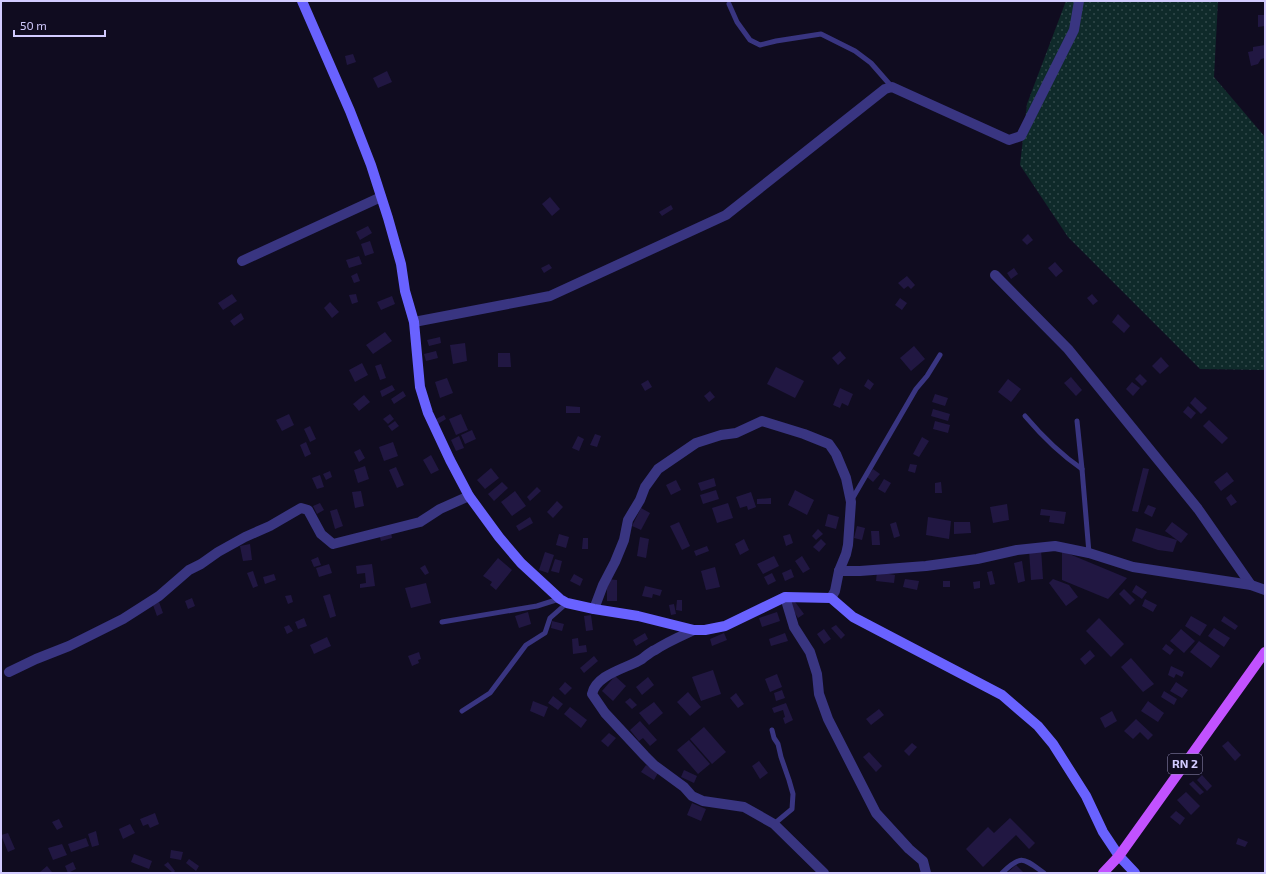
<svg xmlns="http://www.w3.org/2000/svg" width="1266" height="874" viewBox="0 0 1266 874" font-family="'Exo 2',sans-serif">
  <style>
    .grass { fill: url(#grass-dots) }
    .building { fill: #211742 }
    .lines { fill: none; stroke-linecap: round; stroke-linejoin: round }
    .lane { stroke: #393581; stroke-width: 5 }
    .street { stroke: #393581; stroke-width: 10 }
    .secondary { stroke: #6962ff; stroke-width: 10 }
    .primary { stroke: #c252ff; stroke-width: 10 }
    .labels { text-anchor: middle; stroke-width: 3; stroke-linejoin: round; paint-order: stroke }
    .shield { fill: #100c20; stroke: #9892bc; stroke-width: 1 }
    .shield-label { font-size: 12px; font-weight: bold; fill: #d2cbff }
  </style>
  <defs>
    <pattern id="grass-dots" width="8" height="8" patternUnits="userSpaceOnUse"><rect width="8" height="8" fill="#0f2a2a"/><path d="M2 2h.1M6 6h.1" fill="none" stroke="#31484a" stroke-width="1.8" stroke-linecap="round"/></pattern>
  </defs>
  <rect width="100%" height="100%" fill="#100c20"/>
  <!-- grass -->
  <polygon class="grass" points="1066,1 1218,1 1214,77 1265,137 1265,370 1200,369 1068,237 1020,165 1027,104"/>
  <!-- building -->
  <g class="building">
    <polygon points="1258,15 1265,15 1265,26 1258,27"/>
    <polygon points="1265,45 1265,58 1261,59 1258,64 1251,66 1248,52 1253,51 1253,47"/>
    <polygon points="353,54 356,62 347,65 345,56"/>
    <polygon points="387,71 392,82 378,88 373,78"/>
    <polygon points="550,197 560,209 552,216 542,204"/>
    <polygon points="671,205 673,209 662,216 659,212"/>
    <polygon points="368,226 372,233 360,240 356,232"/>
    <polygon points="1028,234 1033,240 1027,245 1022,240"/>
    <polygon points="370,241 374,253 365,256 361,244"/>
    <polygon points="359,256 362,264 349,268 346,260"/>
    <polygon points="1055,262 1063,271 1056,277 1048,268"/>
    <polygon points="549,264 552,268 544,273 541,268"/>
    <polygon points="1014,268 1018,274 1011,279 1007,273"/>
    <polygon points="357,273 360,281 354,283 351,276"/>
    <polygon points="907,276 915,285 911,289 908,286 904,289 898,283"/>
    <polygon points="232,294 237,301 223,310 218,303"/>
    <polygon points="356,294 358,302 352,304 349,295"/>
    <polygon points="1092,294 1098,301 1093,305 1087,298"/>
    <polygon points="392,296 395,304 381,310 377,302"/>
    <polygon points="900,298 907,303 902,310 895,305"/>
    <polygon points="330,302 339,312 332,318 324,308"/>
    <polygon points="241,313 244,319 234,326 230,321"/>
    <polygon points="1118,314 1130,326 1124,333 1112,322"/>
    <polygon points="385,332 392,341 373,354 366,345"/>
    <polygon points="440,337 441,343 429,346 427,340"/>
    <polygon points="465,343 467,361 453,364 450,345"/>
    <polygon points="914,346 925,359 911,371 900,358"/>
    <polygon points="436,351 438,358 426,361 424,354"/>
    <polygon points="840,351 846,358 838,365 832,358"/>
    <polygon points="498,353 510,353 511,367 498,367"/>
    <polygon points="1161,357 1169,366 1160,374 1152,366"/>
    <polygon points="362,363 368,375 355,382 349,370"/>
    <polygon points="381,364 386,378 380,380 375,366"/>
    <polygon points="776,367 804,381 795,398 767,384"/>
    <polygon points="1140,374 1147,381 1142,386 1135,379"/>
    <polygon points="1071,377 1082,390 1076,396 1064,383"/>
    <polygon points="447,378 453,393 440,398 435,382"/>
    <polygon points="868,379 874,384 870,390 864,386"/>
    <polygon points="1008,379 1021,389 1011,402 998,392"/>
    <polygon points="648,380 652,387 645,391 641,384"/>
    <polygon points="1132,382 1140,388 1133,396 1126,389"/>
    <polygon points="392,385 395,390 382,397 380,391"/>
    <polygon points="840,388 853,394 848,406 842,403 840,408 833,405"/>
    <polygon points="403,391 406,396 394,404 391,399"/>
    <polygon points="710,391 715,397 709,402 704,396"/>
    <polygon points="935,394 948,398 945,406 932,402"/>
    <polygon points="364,395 370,402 359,411 353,404"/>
    <polygon points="1195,397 1207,408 1201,414 1190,403"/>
    <polygon points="566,406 580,407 580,413 566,413"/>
    <polygon points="1188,406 1196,413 1191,419 1183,412"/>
    <polygon points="933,409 950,414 948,421 931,416"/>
    <polygon points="289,414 294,425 282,431 276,420"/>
    <polygon points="390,414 394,419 388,424 383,419"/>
    <polygon points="461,414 468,430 456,435 449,419"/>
    <polygon points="444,415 446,419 438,424 436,419"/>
    <polygon points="1209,420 1228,438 1222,444 1203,426"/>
    <polygon points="395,421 399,426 392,431 388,426"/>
    <polygon points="935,421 950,425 948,433 933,429"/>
    <polygon points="310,426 316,439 310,442 304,429"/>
    <polygon points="472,430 476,439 465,444 461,435"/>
    <polygon points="595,434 601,436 597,447 590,445"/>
    <polygon points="459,436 464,448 456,451 451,440"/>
    <polygon points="578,436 584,439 579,451 572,448"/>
    <polygon points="922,437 929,441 919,457 913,454"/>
    <polygon points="306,442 311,454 305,457 300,445"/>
    <polygon points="393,442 398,456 384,461 379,447"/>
    <polygon points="360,449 365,458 359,462 354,452"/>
    <polygon points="431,455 439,470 431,474 423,460"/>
    <polygon points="910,464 917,465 915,473 908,471"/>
    <polygon points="365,466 369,479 358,483 354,470"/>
    <polygon points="396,467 404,485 397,488 389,470"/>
    <polygon points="491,468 499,478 485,489 477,480"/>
    <polygon points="1143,468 1149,469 1138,512 1132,511"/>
    <polygon points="873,469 880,474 873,482 867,477"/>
    <polygon points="330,471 332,477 326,480 323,474"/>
    <polygon points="1227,472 1234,481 1221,491 1214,482"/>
    <polygon points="320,475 324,487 317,489 312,478"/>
    <polygon points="714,478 716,486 701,491 698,483"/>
    <polygon points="884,479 891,483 885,493 878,489"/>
    <polygon points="676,480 681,490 671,495 666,485"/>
    <polygon points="502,482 508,488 494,501 488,494"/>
    <polygon points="941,482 942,493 935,493 935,483"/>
    <polygon points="537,487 541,491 530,501 527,497"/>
    <polygon points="716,490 719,499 703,504 700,495"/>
    <polygon points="795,490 814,500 807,515 788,505"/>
    <polygon points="361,491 364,506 355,508 352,492"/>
    <polygon points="515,491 526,506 512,516 501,502"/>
    <polygon points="751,492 756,507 748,510 747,506 740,508 736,497"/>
    <polygon points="1231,494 1237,502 1231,506 1226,498"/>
    <polygon points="771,498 771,504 757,504 757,499"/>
    <polygon points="557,501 563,507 553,518 547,512"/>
    <polygon points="320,503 324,510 317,514 313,506"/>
    <polygon points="728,503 733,518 717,523 712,508"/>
    <polygon points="1007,504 1009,520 993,523 990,507"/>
    <polygon points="1148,505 1156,508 1152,517 1144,513"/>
    <polygon points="641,508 650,513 641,530 632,526"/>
    <polygon points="337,509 343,526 335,529 330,511"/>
    <polygon points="1041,509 1066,512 1064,524 1049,522 1050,516 1040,515"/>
    <polygon points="828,514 839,517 836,529 825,526"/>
    <polygon points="530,517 533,523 519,531 516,526"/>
    <polygon points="928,517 951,521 949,539 926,535"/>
    <polygon points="679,522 690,546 682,550 670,526"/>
    <polygon points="896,522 900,536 894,538 890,524"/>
    <polygon points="954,522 970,522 971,533 954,534"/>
    <polygon points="1172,522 1188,534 1181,543 1165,531"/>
    <polygon points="857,526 865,528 862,540 854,538"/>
    <polygon points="1136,528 1177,540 1173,552 1158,550 1132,541"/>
    <polygon points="818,529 823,534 816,540 812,536"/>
    <polygon points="871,531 879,531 880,545 872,545"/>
    <polygon points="391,532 392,538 381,541 379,534"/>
    <polygon points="559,534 569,537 566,548 556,545"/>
    <polygon points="790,534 793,543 786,546 783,536"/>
    <polygon points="640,537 649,539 646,558 637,556"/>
    <polygon points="583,538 588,538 588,549 582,549"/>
    <polygon points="744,539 749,550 740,555 735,544"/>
    <polygon points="821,539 826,544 819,552 813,547"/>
    <polygon points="250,544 252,560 243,561 240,546"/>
    <polygon points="707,546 709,551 696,556 694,551"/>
    <polygon points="1029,549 1041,549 1043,579 1031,580"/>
    <polygon points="1062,551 1127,578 1108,599 1062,580"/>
    <polygon points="545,552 554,555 548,573 539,570"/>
    <polygon points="774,556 779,566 763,574 757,564"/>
    <polygon points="802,556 810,569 803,573 795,561"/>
    <polygon points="318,557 321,565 314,567 311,560"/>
    <polygon points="498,558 512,570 496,590 490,585 492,582 483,576"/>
    <polygon points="555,559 562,561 559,573 551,571"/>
    <polygon points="1022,561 1025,581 1018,583 1014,563"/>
    <polygon points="329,564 332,573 319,577 316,568"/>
    <polygon points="372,564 375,586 360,588 360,584 366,583 365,573 357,574 356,566"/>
    <polygon points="425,565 429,573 425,575 420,568"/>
    <polygon points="715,567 720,587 706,590 701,571"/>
    <polygon points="791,569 794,577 785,581 782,573"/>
    <polygon points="253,571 258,586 253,588 247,573"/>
    <polygon points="992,571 995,584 990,585 987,572"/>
    <polygon points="877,572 895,575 894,583 876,581"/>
    <polygon points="772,573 776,581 768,585 764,577"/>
    <polygon points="274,574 276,580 265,584 263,577"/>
    <polygon points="574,574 583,579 580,586 570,581"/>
    <polygon points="607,579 617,580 617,601 607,601"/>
    <polygon points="905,579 919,581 917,590 903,587"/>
    <polygon points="1053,579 1069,585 1078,597 1066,606 1049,583"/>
    <rect x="943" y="581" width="7" height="6"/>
    <polygon points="980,581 980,588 974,589 973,582"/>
    <polygon points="426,583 431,603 411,608 405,588"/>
    <polygon points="1136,585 1147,592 1142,599 1132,592"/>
    <polygon points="645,586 662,590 660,596 653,594 652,598 642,596"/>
    <polygon points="1124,589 1135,600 1130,605 1119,594"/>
    <polygon points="330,594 336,616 330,618 323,596"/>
    <polygon points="291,595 293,602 288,604 285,596"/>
    <polygon points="192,598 195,606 188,609 185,601"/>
    <polygon points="793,599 804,614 798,618 788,602"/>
    <polygon points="1145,599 1157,605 1153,612 1142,606"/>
    <polygon points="677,600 682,600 682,611 676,610"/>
    <polygon points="159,602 163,613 157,616 153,605"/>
    <polygon points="674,604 676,614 671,615 669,605"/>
    <polygon points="528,612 531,624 519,628 515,616"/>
    <polygon points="777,612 780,621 762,627 759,618"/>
    <polygon points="591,615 593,630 586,631 584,616"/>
    <polygon points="1191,616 1207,625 1200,636 1185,626"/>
    <polygon points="1224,616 1238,626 1235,630 1221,621"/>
    <polygon points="304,618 307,626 298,629 295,622"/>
    <polygon points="1099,618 1124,644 1111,657 1086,631"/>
    <polygon points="552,621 564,624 562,631 551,628"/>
    <polygon points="289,625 293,631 287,634 284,627"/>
    <polygon points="836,625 845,635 841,639 831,628"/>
    <polygon points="1214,628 1230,638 1224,647 1208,636"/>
    <polygon points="824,629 831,639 824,644 817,634"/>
    <polygon points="1181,629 1195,641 1184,653 1170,641"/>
    <polygon points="645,633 648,639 636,646 633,640"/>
    <polygon points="724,633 727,640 712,646 710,639"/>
    <polygon points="785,633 788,641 771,646 769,639"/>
    <polygon points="327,637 331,646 314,654 310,645"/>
    <polygon points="578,638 579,646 586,645 587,652 573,654 572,639"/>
    <polygon points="1199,641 1220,656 1211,668 1190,652"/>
    <polygon points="1166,644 1174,650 1170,655 1162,649"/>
    <polygon points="1090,650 1095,656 1085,665 1080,659"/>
    <polygon points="419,652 421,659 418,660 419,663 412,666 408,656"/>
    <polygon points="594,656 598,661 584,673 580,668"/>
    <polygon points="1131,658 1154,684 1143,692 1121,667"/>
    <polygon points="1171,666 1184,672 1182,677 1176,674 1174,678 1168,675"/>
    <polygon points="713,670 721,694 701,701 692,677"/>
    <polygon points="777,674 782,687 770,692 765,679"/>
    <polygon points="615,676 626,686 613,701 602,691"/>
    <polygon points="648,677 654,685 642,695 636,687"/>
    <polygon points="565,682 572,688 565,695 559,689"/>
    <polygon points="1176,682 1188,690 1182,698 1170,691"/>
    <polygon points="782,690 785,698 776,701 774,693"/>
    <polygon points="1164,691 1177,699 1174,705 1161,697"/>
    <polygon points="688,692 701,707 690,716 677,702"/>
    <polygon points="736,693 744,704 738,708 730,698"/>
    <polygon points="553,696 563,704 558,710 548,703"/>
    <polygon points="630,698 637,705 632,709 625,702"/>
    <polygon points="533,701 548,707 544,717 530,711"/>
    <polygon points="1148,701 1164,713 1158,722 1141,711"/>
    <polygon points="654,702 663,713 649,725 639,713"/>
    <polygon points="786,703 793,720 785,724 783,718 785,717 783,710 774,713 772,708"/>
    <polygon points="570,707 587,720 581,728 564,714"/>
    <polygon points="879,709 884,715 871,725 866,719"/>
    <polygon points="1112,711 1117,721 1105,728 1100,718"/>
    <polygon points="1136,719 1153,735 1148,740 1140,732 1133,739 1124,731"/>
    <polygon points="640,721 657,740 650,746 643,738 639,741 630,730"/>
    <polygon points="704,727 726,752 712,764 690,739"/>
    <polygon points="609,733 616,738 608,747 601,741"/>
    <polygon points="689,740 710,764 698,774 677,750"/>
    <polygon points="1228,741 1241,755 1235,761 1222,746"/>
    <polygon points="912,743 917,747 909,756 904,751"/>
    <polygon points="869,752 882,766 876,772 863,757"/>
    <polygon points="759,761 768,773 760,779 752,766"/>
    <polygon points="646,765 658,773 654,780 641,772"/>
    <polygon points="684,770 697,776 694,783 681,777"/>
    <polygon points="1202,775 1212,786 1207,791 1197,780"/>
    <polygon points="1193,781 1204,792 1200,795 1189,784"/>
    <polygon points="1186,792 1200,806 1191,815 1177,800"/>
    <polygon points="692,803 706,809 701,821 687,815"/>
    <polygon points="1176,811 1185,818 1180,825 1170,817"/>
    <polygon points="155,813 159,824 150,828 148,824 143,826 140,819"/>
    <polygon points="1010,818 1035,843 1029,849 1016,835 983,867 966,849 988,827 994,833"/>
    <polygon points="59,819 63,827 57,830 52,822"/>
    <polygon points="130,824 135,833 123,839 119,829"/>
    <polygon points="96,831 99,845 92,847 88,834"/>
    <polygon points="8,833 15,849 8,852 1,835"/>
    <polygon points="86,838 89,846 71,852 68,844"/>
    <polygon points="1238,838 1248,842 1245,847 1236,844"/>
    <polygon points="62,844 67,855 53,860 48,848"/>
    <polygon points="171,850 183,852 181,860 170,858"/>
    <polygon points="134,854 152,861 149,869 131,862"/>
    <polygon points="189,859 199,866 196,871 186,863"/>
    <polygon points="73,862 76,869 68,873 65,866"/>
    <polygon points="168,862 175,871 173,873 164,865"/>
    <polygon points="1016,865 1024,873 1007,873"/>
    <polygon points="47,866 52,872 50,873 41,873 40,872"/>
  </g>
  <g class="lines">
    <!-- lane -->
    <g class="lane">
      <polyline points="729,4 737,22 750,40 760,45 776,41 821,34 855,51 871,63 892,87"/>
      <path d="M1025 416C1042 436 1060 454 1082 469"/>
      <polyline points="1077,421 1082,469 1089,553"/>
      <polyline points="851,501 916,389 927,376 940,355"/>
      <polyline points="442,622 537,606 559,599"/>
      <polyline points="462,711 490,693 526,645 545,633 550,618 567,603"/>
      <polyline points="772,730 774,738 778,744 781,757 789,780 793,794 792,809 774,824"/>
      <path d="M1002 873C1022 854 1023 858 1044 873"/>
    </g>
    <!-- street -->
    <g class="street">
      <polyline points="242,261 381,197"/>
      <polyline points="995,275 1068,349 1198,509 1251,585"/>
      <polyline points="414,322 550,296 726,215 885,89 892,87 1009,140 1021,136 1074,30 1079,1"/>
      <polyline points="785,597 794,627 810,652 817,674 819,694 828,719 876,813 909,849 923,861 926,873"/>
      <polyline points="831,598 835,591 839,571 860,571 926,566 977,559 1017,550 1055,546 1089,553 1133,567 1251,585 1265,590"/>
      <polyline points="594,609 603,585 615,562 624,540 628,520 640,500 645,487 658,469 696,443 721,435 736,433 762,421 804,434 829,444 836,454 846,478 851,502 848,545 846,554 839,571"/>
      <path d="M694 630C681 636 667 642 655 650 650 652 646 656 642 659 628 668 596 674 592 694L605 713 645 756 654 765 684 787 692 796 703 801 744 807 774 824 824 873"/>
      <polyline points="9,672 36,659 69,646 123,619 159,596 189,570 201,564 218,552 245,537 270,526 301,508 308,510 321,534 333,544 420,522 440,509 469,496"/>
    </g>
    <!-- secondary -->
    <polyline class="secondary" points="302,1 350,111 371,165 388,218 401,264 405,291 414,322 420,387 428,413 450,460 469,496 499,537 521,563 560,599 567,603 594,609 638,616 694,630 705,630 725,626 785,597 831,598 853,617 1002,695 1038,726 1053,744 1086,796 1103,832 1119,856 1135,873"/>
    <!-- primary -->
    <polyline class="primary" points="1103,873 1119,856 1265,652"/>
  </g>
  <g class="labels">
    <!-- shield labels -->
    <rect class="shield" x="1168" y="754" width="34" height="20" rx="3"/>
    <g class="shield-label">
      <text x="1185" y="768">RN 2</text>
    </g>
  </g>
  <!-- border -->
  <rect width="1266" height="874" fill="none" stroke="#d2cbff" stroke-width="4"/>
  <!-- scale -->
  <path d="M14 30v6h91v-6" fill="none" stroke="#d2cbff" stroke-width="2"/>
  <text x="20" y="30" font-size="12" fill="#d2cbff" stroke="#100c20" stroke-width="3" paint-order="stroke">50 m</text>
</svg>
